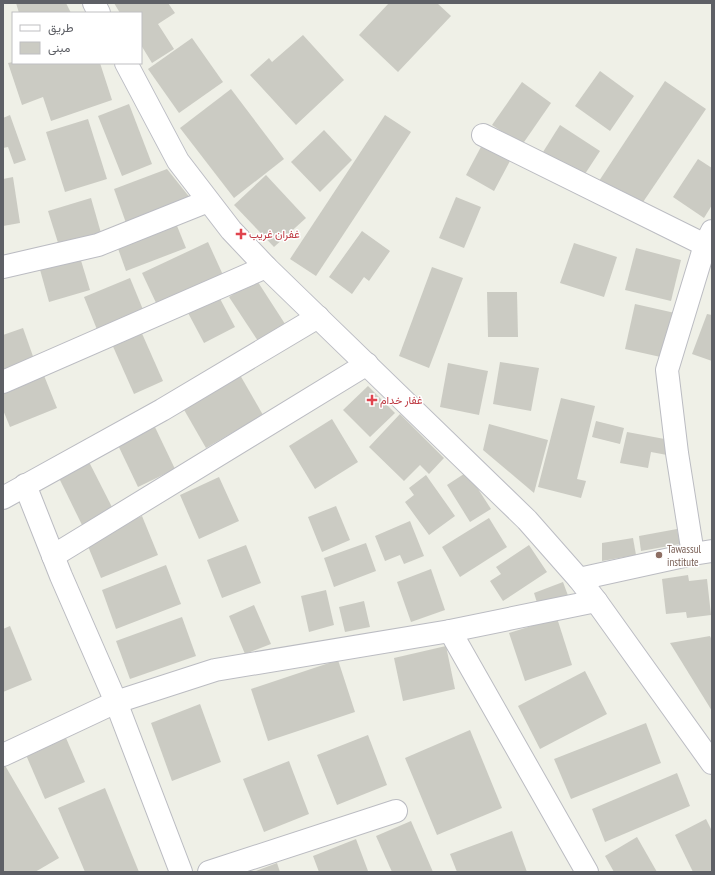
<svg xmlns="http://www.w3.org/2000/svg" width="715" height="875" viewBox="0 0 715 875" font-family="'PT Sans Narrow',Vazirmatn,sans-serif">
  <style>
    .building { fill: #cbcbc3 }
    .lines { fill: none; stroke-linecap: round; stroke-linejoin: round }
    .street-casing { stroke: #bbbcc2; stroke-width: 24 }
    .secondary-casing { stroke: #bcbdc4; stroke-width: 24 }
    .street { stroke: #fff; stroke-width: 22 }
    .secondary { stroke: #fff; stroke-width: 22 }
    .health-dot { fill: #e0444e; stroke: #fff; stroke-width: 1.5 }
    .education-dot { fill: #8d6e63; stroke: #fff; stroke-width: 1.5 }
    .labels { text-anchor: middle; stroke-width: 3; stroke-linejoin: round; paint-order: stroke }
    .health-label { font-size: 11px; fill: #be3a42; stroke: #fff; text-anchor: start }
    .education-label { font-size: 11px; fill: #785e54; stroke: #fff; text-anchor: start }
  </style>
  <rect width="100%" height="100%" fill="#eff0e7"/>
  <!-- building -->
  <g class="building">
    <polygon points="16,3 66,3 71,13 19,13"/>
    <polygon points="114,3 168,3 175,13 158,24 174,49 152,63 141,45 141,13 120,13"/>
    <polygon points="389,3 437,3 451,16 398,72 359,35"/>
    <polygon points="303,35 344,80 296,125 250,75 269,58 272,62"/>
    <polygon points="192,38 223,82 179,113 148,69"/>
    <polygon points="13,62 13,63 100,63 112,100 51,121 43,97 22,105 8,63"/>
    <polygon points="600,71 634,96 610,131 575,106"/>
    <polygon points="665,81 706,109 639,208 599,181"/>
    <polygon points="522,82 551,103 522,145 492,125"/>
    <polygon points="231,89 284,159 234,198 180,128"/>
    <polygon points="129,104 152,164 122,176 98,116"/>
    <polygon points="10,115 26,160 14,164 8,147 3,148 3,118"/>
    <polygon points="385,115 411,132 316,276 290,259"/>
    <polygon points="88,119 107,179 65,192 46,132"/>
    <polygon points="560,125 600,151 583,177 543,152"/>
    <polygon points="324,130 352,160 320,192 291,162"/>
    <polygon points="483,143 511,159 494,191 466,175"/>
    <polygon points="698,159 712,168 712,205 704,218 673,197"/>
    <polygon points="167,169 191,199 126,223 114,189"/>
    <polygon points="266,175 306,218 274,247 234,205"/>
    <polygon points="13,177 20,223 3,226 3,179"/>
    <polygon points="456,197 481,207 464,248 439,238"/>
    <polygon points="91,198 101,233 59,246 48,211"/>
    <polygon points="175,221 186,248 126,271 116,243"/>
    <polygon points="362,231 390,251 369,281 364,277 352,294 329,277"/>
    <polygon points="208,242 223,275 157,305 142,273"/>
    <polygon points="574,243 617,257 604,297 560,283"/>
    <polygon points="636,248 681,260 671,301 625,290"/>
    <polygon points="79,254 90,290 49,302 39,266"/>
    <polygon points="432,267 463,278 429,368 399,356"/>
    <polygon points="130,278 144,312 98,332 84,297"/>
    <polygon points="256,279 287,327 260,344 229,297"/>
    <polygon points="487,292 517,292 518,337 488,337"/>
    <polygon points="218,295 235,327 204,343 187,311"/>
    <polygon points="635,304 675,313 665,358 625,349"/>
    <polygon points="707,314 712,315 712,361 692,354"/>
    <polygon points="23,328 35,362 3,373 3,335"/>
    <polygon points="140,329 163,381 134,394 111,342"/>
    <polygon points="500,362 539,368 531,411 493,404"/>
    <polygon points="448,363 488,371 479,415 440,407"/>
    <polygon points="43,373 57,408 10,427 3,410 3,389"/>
    <polygon points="240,375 263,415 206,448 183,408"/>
    <polygon points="368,386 395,413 370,437 343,410"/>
    <polygon points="561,398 595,406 577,479 586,481 581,498 538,487"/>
    <polygon points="400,414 444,458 429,474 420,465 404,481 369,447"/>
    <polygon points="332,419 358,462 315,489 289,446"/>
    <polygon points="596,421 624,428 620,444 592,437"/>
    <polygon points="153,423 175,469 138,487 116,441"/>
    <polygon points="489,424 548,440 534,493 483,450"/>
    <polygon points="627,432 670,440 667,455 651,452 648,468 620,463"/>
    <polygon points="87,458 114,511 83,527 57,474"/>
    <polygon points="467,472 491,509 470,522 447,485"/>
    <polygon points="426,475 455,516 429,535 405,502 414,495 409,488"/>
    <polygon points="219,477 239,521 199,539 180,495"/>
    <polygon points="336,506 350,540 322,552 308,517"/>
    <polygon points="142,516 158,555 101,578 85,539"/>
    <polygon points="489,518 507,547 460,577 442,547"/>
    <polygon points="410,521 424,556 404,564 400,555 385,561 375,536"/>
    <polygon points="677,529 680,544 641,551 639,536"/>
    <polygon points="633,538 636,555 602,561 602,543"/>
    <polygon points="366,543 376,571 334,587 324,558"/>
    <polygon points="246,545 261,583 222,598 207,560"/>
    <polygon points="529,545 547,572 503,601 490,581 501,574 496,567"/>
    <polygon points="166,565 181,604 116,629 102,590"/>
    <polygon points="431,569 445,610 411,622 397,582"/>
    <polygon points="688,575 689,581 707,579 711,615 687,618 686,612 666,614 662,579"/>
    <polygon points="563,582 570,601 540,612 534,593"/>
    <polygon points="326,590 334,625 309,632 301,596"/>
    <polygon points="364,601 370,627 345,632 339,607"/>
    <polygon points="254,605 271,644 245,654 229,616"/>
    <polygon points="182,617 196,656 130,679 116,641"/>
    <polygon points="557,618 572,665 525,681 509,633"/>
    <polygon points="10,626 32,680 3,692 3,629"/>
    <polygon points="710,636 712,640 712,711 670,643"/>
    <polygon points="446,646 455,689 403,701 394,658"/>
    <polygon points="338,660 355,712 268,741 251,689"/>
    <polygon points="585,671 607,714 540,749 518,706"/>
    <polygon points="200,704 221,762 172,781 151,723"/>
    <polygon points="646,723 661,763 571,799 554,759"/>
    <polygon points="470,730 502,808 437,835 405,758"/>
    <polygon points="368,735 387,785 337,805 317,755"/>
    <polygon points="66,738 85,782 45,799 26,755"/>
    <polygon points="289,761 309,814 264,832 243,779"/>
    <polygon points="3,762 59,858 35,872 3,872"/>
    <polygon points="677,773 690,806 605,842 592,809"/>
    <polygon points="105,788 139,872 85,872 58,808"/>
    <polygon points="706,819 712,831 712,872 693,872 675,835"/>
    <polygon points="411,821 433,872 392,872 376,836"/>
    <polygon points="512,831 527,872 457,872 450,854"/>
    <polygon points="637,837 657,872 614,872 605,856"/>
    <polygon points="356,839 368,871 319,872 313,856"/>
    <polygon points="277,863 280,872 253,872"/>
  </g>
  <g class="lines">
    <!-- street casing -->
    <g class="street-casing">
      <g id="street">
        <polyline points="483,135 705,245 712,247"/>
        <polyline points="3,267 98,245 208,201"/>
        <polyline points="3,382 266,267"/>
        <polyline points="25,485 61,576 116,702 181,872"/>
        <polyline points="3,498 162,410 318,317"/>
        <polyline points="693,554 677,453 667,370 705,245 712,231"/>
        <polyline points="53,556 367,364"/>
        <polyline points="579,579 693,554 712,551"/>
        <polyline points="450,631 587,872"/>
        <polyline points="3,755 116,702 215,670 450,631 596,601"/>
        <polyline points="209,872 396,811"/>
      </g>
    </g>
    <!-- secondary casing -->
    <g class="secondary-casing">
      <g id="secondary">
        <polyline points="94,3 99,13"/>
        <polyline points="126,63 178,161 231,230 266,267 527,520 579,579 596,601 712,763"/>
      </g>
    </g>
    <!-- street -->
    <use href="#street" class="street"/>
    <!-- secondary -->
    <use href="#secondary" class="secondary"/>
  </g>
  <!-- markers -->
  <g class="health-dot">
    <path d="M239 228h4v4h4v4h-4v4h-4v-4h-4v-4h4z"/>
    <path d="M370 394h4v4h4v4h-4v4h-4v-4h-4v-4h4z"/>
  </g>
  <circle class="education-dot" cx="659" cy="555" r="4"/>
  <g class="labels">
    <!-- health labels -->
    <g class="health-label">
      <text x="249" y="238">غفران غريب</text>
      <text x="380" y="404">غفار خدام</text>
    </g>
    <!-- education labels -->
    <g class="education-label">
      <text x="667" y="553">Tawassul<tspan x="667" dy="13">institute</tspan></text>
    </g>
  </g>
  <!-- border -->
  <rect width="715" height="875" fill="none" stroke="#5e6066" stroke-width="8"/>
  <!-- legend -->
  <rect x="12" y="12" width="130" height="52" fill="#ffffff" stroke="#bfbfc2"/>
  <rect x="20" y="25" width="20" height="6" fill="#ffffff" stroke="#bfbfc2"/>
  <text x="48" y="32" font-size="12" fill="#5e6066">طريق</text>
  <rect x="20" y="42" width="20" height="12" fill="#cbcbc3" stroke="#bfbfc2"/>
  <text x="48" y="52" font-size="12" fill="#5e6066">مبنى</text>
</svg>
